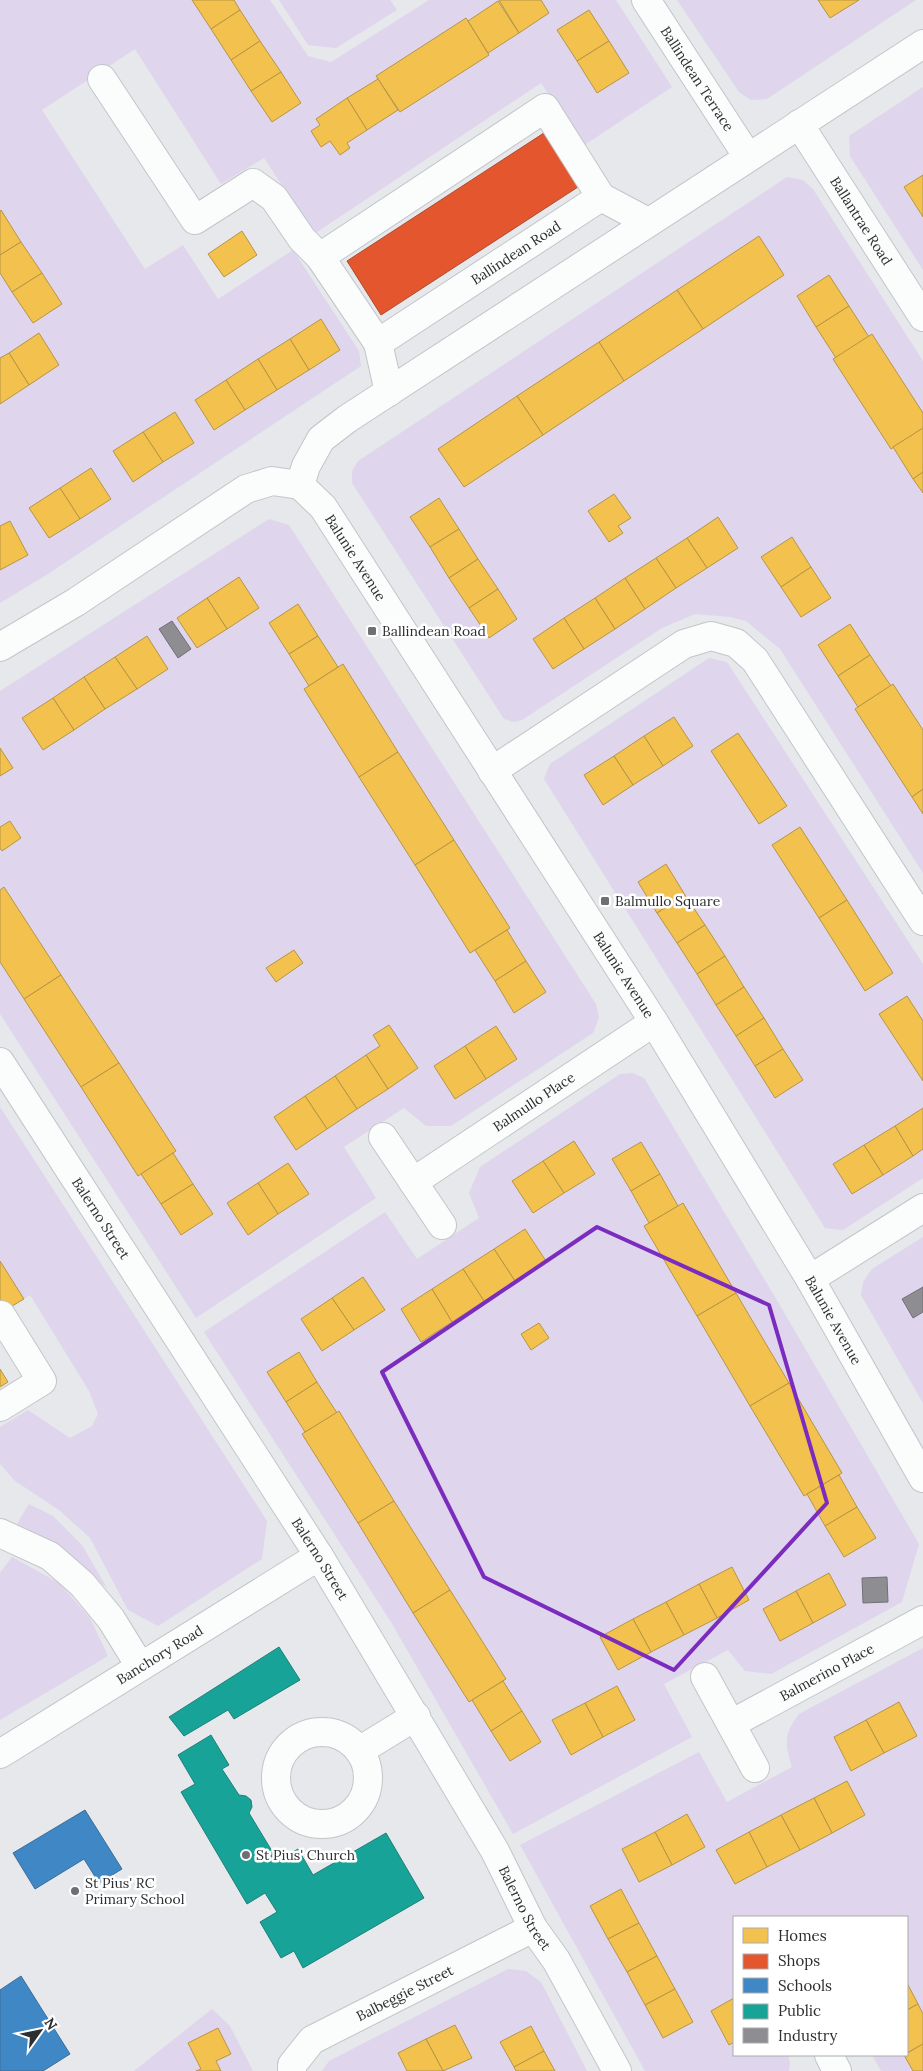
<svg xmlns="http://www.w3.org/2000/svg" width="923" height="2071" viewBox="0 0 923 2071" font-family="Lora,serif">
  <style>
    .green { fill: #dfd5ec }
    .homes { fill: #f2c14e; stroke: #b79545 }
    .shops { fill: #e4572e; stroke: #ad4b2f }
    .schools { fill: #3f88c5; stroke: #3a6d99 }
    .public { fill: #17a398; stroke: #1e8079 }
    .industry { fill: #8d8d92; stroke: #707075 }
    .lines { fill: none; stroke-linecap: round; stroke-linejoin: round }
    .minor-casing { stroke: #c3c5c8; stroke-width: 30 }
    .minor { stroke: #fbfcfc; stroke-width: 28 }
    .marked { fill: none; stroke: #7b2cbf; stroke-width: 4; stroke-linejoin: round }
    .poi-dot { fill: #6e6f72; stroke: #fff; stroke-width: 2 }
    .labels { text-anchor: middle; stroke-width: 5; stroke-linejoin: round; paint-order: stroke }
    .street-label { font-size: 14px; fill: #2d2e31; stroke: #fff }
    .poi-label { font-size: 14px; fill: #2d2e31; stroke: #fff; text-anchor: start }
  </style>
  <rect width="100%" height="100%" fill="#e6e8eb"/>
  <!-- green -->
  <g class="green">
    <polygon points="0,0 270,0 308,56 331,62 429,0 616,0 672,87 583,146 541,83 314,234 264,158 221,184 135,49 42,110 145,269 183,245 218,299 293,250 359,351 361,366 48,574 0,603"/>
    <polygon points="279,0 390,0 397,10 336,48 308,45"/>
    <polygon points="677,0 916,0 767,99 751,100 739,92"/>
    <polygon points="923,87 923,270 850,156 849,136"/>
    <polygon points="787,177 803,180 813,189 923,361 923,873 780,649 746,621 730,617 695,614 662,628 522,720 514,722 504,719 352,483 352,471 358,461"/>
    <polygon points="269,519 289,525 596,1004 599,1018 593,1033 451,1126 426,1126 404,1108 344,1147 376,1198 196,1318 0,1014 0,691"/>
    <polygon points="709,658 727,662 923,964 923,1178 843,1230 825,1228 544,779 550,764"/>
    <polygon points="632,1073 644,1078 778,1302 919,1544 902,1602 771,1674 745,1671 728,1650 664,1684 692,1737 513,1834 391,1622 204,1332 385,1212 417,1259 479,1218 469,1193 480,1167 620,1074"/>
    <polygon points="0,1107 267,1521 262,1559 158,1626 128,1610 90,1538 59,1510 15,1481 0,1464 0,1427 28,1410 70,1438 92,1426 98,1414 89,1391 32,1298 30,1295 24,1299 0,1261"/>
    <polygon points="923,1237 923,1403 861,1295 863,1282 872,1269"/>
    <polygon points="29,1504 53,1516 82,1545 107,1588 58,1545 17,1524"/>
    <polygon points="12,1557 59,1583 90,1618 108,1656 0,1720 0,1573"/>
    <path d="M923 1648V2071H881L872 2055H907V1917H734V2055H788L790 2062 789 2071H645L520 1845 699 1752 727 1802 792 1767C785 1743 783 1735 799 1714Z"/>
    <polygon points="508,1969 526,1971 541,1982 587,2071 322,2071 329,2061"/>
    <polygon points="212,2009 230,2026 253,2071 134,2071"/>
  </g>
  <!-- homes -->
  <g class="homes">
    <polygon points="192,0 234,0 240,10 211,29"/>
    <polygon points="499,0 541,0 549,13 519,33"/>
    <polygon points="818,0 859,0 830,18"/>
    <polygon points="498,1 519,33 488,53 468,21"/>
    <polygon points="240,10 260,41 231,60 211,29"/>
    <polygon points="589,10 609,41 577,61 557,30"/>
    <polygon points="466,18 489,55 400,112 376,76"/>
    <polygon points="260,41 281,72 251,91 231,60"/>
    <polygon points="609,41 629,73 597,93 577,61"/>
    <polygon points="281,72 301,103 272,122 251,91"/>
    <polygon points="378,79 398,110 367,130 347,98"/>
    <polygon points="347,98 367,130 347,143 350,148 340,155 330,141 321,147 311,131 320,125 316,119"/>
    <polygon points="923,175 923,217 904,187"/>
    <polygon points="1,210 21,242 0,255 0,211"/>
    <polygon points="242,231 257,255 224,277 208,254"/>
    <polygon points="759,236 784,275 703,329 677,290"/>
    <polygon points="21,242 42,273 12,292 0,273 0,255"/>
    <polygon points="42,273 62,304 33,323 12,292"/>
    <polygon points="829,275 849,306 816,327 797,296"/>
    <polygon points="677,290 703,329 624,381 599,342"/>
    <polygon points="849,306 869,337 836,358 816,327"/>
    <polygon points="321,319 340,350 309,370 290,339"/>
    <polygon points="39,333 59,365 29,385 9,353"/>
    <polygon points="872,334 923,413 923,428 891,449 833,359"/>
    <polygon points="290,339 309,370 277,390 258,359"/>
    <polygon points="599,342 624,381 543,435 517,396"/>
    <polygon points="9,353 29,385 0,404 0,358"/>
    <polygon points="258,359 277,390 245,410 226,380"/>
    <polygon points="226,380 245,410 214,430 195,400"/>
    <polygon points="517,396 543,435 464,487 438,449"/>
    <polygon points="175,412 194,443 163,462 143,432"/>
    <polygon points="923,428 923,472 913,479 893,447"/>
    <polygon points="143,432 163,462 133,482 113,451"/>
    <polygon points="91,468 111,499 80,519 60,488"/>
    <polygon points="923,472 923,493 913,479"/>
    <polygon points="60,488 80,519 49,538 29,508"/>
    <polygon points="614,494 631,518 618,526 623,533 609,542 588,511"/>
    <polygon points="439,498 459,529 430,547 410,517"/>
    <polygon points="718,517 738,548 707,568 687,538"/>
    <polygon points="10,521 28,555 0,570 0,526"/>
    <polygon points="459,529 478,559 449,578 430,547"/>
    <polygon points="792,537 811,567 781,587 761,557"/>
    <polygon points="687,538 707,568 676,588 656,558"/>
    <polygon points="656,558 676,588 645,609 625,578"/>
    <polygon points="478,559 498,589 469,608 449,578"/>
    <polygon points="811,567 831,598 801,617 781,587"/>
    <polygon points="239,577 259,608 227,629 207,598"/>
    <polygon points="625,578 645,609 615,629 595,598"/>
    <polygon points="498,589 517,619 489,638 469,608"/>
    <polygon points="207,598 227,629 197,648 177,618"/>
    <polygon points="595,598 615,629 584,649 564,618"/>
    <polygon points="298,604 318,636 289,654 269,623"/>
    <polygon points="564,618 584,649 553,669 533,639"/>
    <polygon points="850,624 870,655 838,676 818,645"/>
    <polygon points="147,636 168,669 137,689 115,657"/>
    <polygon points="318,636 338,667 309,686 289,654"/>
    <polygon points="870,655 891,686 858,707 838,676"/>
    <polygon points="115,657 137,689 105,709 84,677"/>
    <polygon points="343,664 398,752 359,777 304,689"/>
    <polygon points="84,677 105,709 74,730 53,698"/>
    <polygon points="893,684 923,730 923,789 912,797 855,709"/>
    <polygon points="53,698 74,730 43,750 22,718"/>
    <polygon points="674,717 693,746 663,766 644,736"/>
    <polygon points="738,733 787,806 759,824 711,751"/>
    <polygon points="644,736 663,766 633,785 614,756"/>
    <polygon points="0,748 13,768 0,776"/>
    <polygon points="398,752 454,840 415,865 359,777"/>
    <polygon points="614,756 633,785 603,805 584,775"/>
    <polygon points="923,789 923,814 912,797"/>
    <polygon points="10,821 21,838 2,851 0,848 0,827"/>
    <polygon points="800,827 847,900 819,918 772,845"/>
    <polygon points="454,840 510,928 470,953 415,865"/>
    <polygon points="666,864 685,895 657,913 638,882"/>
    <polygon points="4,887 61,975 24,999 0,962 0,890"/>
    <polygon points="685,895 705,925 677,943 657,913"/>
    <polygon points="847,900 893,973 865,991 819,918"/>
    <polygon points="705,925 725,956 697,974 677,943"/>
    <polygon points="507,930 526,961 495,981 475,950"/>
    <polygon points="294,950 303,963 276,982 266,968"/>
    <polygon points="725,956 744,987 716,1005 697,974"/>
    <polygon points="526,961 546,992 514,1013 495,981"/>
    <polygon points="61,975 119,1063 81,1087 24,999"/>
    <polygon points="744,987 764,1018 736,1036 716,1005"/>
    <polygon points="907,996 923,1021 923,1081 879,1014"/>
    <polygon points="764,1018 783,1049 755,1066 736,1036"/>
    <polygon points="389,1025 418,1068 388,1089 366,1055 380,1046 373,1035"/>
    <polygon points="496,1026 517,1059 486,1079 465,1046"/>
    <polygon points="465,1046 486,1079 455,1099 434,1066"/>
    <polygon points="783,1049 803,1080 775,1098 755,1066"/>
    <polygon points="366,1055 388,1089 357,1109 335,1076"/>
    <polygon points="119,1063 176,1151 138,1176 81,1087"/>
    <polygon points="335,1076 357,1109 327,1129 305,1096"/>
    <polygon points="305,1096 327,1129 296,1150 274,1117"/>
    <polygon points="923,1108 923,1149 913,1156 895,1126"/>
    <polygon points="895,1126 913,1156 883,1175 864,1145"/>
    <polygon points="574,1141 595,1174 564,1193 543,1161"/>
    <polygon points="641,1142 660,1174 631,1191 612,1159"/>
    <polygon points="864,1145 883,1175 852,1194 833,1164"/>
    <polygon points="173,1153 193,1184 161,1204 141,1174"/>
    <polygon points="543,1161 564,1193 533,1213 512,1181"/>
    <polygon points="288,1163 309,1194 278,1214 258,1183"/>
    <polygon points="660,1174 678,1206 649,1223 631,1191"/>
    <polygon points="258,1183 278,1214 248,1235 227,1203"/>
    <polygon points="193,1184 213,1214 181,1235 161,1204"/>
    <polygon points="683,1203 736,1293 697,1316 644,1226"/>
    <polygon points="525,1229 546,1261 515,1281 494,1249"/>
    <polygon points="494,1249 515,1281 484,1301 463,1269"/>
    <polygon points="0,1261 24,1299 2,1312 0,1309"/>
    <polygon points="463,1269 484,1301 452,1322 432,1289"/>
    <polygon points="363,1277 385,1310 354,1330 332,1298"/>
    <polygon points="432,1289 452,1322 421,1342 401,1309"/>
    <polygon points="736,1293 789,1383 750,1406 697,1316"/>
    <polygon points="332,1298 354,1330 322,1351 301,1319"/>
    <polygon points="539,1323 549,1338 531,1350 521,1334"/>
    <polygon points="299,1352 317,1382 286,1402 267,1372"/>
    <polygon points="0,1369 8,1382 0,1387"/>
    <polygon points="317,1382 337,1413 305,1432 286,1402"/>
    <polygon points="789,1383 842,1473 804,1496 750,1406"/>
    <polygon points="339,1411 394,1501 358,1523 302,1434"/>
    <polygon points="839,1475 857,1507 825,1526 807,1494"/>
    <polygon points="394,1501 450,1590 413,1613 358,1523"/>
    <polygon points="857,1507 876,1538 844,1557 825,1526"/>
    <polygon points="732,1567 749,1600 717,1618 699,1584"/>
    <polygon points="829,1573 846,1605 813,1623 796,1591"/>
    <polygon points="699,1584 717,1618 684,1635 666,1602"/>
    <polygon points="450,1590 506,1679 469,1702 413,1613"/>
    <polygon points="796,1591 813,1623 780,1641 763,1609"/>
    <polygon points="666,1602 684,1635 651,1652 633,1619"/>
    <polygon points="633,1619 651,1652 618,1670 600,1637"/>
    <polygon points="503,1681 522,1711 491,1731 472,1700"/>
    <polygon points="617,1686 635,1720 603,1737 585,1703"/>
    <polygon points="899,1702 917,1736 884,1753 866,1720"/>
    <polygon points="585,1703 603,1737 571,1755 552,1720"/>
    <polygon points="522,1711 541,1742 510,1761 491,1731"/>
    <polygon points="866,1720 884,1753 851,1771 834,1737"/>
    <polygon points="847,1781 865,1815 832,1833 814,1798"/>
    <polygon points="814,1798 832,1833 800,1850 781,1815"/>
    <polygon points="687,1814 705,1847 672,1865 655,1832"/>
    <polygon points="781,1815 800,1850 767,1867 749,1832"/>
    <polygon points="655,1832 672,1865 639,1882 622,1849"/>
    <polygon points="749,1832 767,1867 735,1884 716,1850"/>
    <polygon points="621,1889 639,1923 608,1939 590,1906"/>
    <polygon points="639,1923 657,1956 627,1972 608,1939"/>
    <polygon points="657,1956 675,1989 645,2005 627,1972"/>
    <polygon points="907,1983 918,2004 907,2010"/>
    <polygon points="675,1989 693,2022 663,2038 645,2005"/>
    <polygon points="734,1998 734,2042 729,2045 711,2011"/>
    <polygon points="918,2004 923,2014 923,2044 907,2053 907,2010"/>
    <polygon points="455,2025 472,2058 443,2071 426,2039"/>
    <polygon points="531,2026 544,2051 514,2067 500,2042"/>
    <polygon points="218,2028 231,2054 216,2061 221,2071 196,2071 201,2069 188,2043"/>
    <polygon points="426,2039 443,2071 407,2071 398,2053"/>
    <polygon points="923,2044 923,2071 913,2071 904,2055"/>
    <polygon points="544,2051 555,2071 516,2071 514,2067"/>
  </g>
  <!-- shops -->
  <polygon class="shops" points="547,131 581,185 381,315 347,261"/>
  <!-- schools -->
  <g class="schools">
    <polygon points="85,1810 122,1869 99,1883 84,1859 35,1889 13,1853"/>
    <polygon points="21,1976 70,2054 43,2071 0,2071 0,1990"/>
  </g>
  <!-- public -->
  <g class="public">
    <polygon points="279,1647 300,1680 234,1719 228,1710 184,1736 169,1717"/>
    <polygon points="211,1735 229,1765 222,1769 239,1795 246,1796 251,1800 252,1807 249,1813 278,1861 298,1849 313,1875 386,1833 424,1898 303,1968 294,1951 281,1958 260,1922 277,1912 265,1893 247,1904 181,1792 195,1784 178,1755"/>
  </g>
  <!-- industry -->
  <g class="industry">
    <polygon points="172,621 191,649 178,658 159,629"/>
    <polygon points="923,1287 923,1312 913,1318 902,1299"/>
    <polygon points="887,1577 888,1602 863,1603 862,1578"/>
  </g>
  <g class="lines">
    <!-- minor casing -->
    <g class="minor-casing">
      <g id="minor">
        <path id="s1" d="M646 0 748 157"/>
        <polyline points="102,79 195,220 253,183 274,198 302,239 320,257 378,343"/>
        <path id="s2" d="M799 124 923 317"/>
        <polyline points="320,257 545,108 601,197 648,222"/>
        <path id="s3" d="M389 392 378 343 601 197"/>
        <path id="s4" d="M300 485 323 507 654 1022 810 1279 923 1478"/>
        <polyline points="300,485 306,466 321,439 347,419 923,44"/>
        <polyline points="0,647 76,602 246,489 272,481 300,485"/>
        <polyline points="492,771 684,644 711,636 736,643 755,660 923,921"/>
        <path id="s5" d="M0 1062 319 1556 495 1851 533 1928 556 1960 617 2071"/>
        <polyline points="383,1137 442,1225"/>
        <path id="s6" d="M413 1182 654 1022"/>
        <polyline points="810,1279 923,1208"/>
        <polyline points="0,1407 42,1381 1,1315"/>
        <polyline points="0,1533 50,1556 82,1584 111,1619 140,1666"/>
        <polyline points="705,1677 755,1768"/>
        <path id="s7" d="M731 1724 923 1620"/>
        <circle cx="322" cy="1778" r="46"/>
        <polyline points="359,1751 416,1716"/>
        <path id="s8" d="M0 1754 319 1556"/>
        <polyline points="829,2055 837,2071"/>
        <path id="s9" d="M292 2071V2065L312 2040 533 1928"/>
      </g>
    </g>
    <!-- minor -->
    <use href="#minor" class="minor"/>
  </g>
  <!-- marked area -->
  <path class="marked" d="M597 1227 769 1305 827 1503 674 1670 484 1577 382 1372Z"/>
  <!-- markers -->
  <g class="poi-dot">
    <rect x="367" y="626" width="10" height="10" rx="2.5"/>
    <rect x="600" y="896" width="10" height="10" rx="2.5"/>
    <circle cx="246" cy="1855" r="5"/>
    <circle cx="75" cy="1891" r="5"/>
  </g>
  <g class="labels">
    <!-- street labels -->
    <g class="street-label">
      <text dy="5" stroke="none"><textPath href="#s1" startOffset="94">Ballindean Terrace</textPath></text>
      <text dy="5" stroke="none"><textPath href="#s2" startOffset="115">Ballantrae Road</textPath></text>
      <text dy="5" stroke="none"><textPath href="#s3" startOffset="215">Ballindean Road</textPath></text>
      <text dy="5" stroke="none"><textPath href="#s4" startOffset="92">Balunie Avenue</textPath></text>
      <text dy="5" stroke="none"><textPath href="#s4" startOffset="588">Balunie Avenue</textPath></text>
      <text dy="5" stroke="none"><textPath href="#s6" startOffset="145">Balmullo Place</textPath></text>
      <text dy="5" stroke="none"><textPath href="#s5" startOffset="186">Balerno Street</textPath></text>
      <text dy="5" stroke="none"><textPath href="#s4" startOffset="992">Balunie Avenue</textPath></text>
      <text dy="5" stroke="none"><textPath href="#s5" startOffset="591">Balerno Street</textPath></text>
      <text dy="5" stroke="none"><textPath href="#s8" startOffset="188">Banchory Road</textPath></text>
      <text dy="5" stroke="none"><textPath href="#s7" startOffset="109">Balmerino Place</textPath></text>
      <text dy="5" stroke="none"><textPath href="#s5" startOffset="996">Balerno Street</textPath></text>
      <text dy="5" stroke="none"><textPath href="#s9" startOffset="142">Balbeggie Street</textPath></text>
    </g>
    <!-- poi labels -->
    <g class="poi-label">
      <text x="382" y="636">Ballindean Road</text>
      <text x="615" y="906">Balmullo Square</text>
      <text x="256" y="1860">St Pius' Church</text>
      <text x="85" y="1888">St Pius' RC<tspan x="85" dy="16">Primary School</tspan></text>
    </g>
  </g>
  <!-- legend -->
  <rect x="733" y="1916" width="175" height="140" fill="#ffffff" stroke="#ababad"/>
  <rect x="743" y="1928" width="25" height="15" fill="#f2c14e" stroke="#ababad"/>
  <text x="778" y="1941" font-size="15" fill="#2d2e31">Homes</text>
  <rect x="743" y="1954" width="25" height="15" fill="#e4572e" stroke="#ababad"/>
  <text x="778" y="1966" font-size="15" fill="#2d2e31">Shops</text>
  <rect x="743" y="1978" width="25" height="15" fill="#3f88c5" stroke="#ababad"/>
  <text x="778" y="1991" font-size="15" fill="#2d2e31">Schools</text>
  <rect x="743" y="2004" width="25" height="15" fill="#17a398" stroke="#ababad"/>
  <text x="778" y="2016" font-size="15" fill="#2d2e31">Public</text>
  <rect x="743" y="2028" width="25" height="15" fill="#8d8d92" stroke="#ababad"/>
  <text x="778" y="2041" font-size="15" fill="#2d2e31">Industry</text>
  <!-- north arrow -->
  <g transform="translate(40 2031) rotate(57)" stroke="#ffffff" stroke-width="4" paint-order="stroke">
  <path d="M0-4L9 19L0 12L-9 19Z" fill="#2d2e31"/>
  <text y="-8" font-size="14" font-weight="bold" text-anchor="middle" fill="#2d2e31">N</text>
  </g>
</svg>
